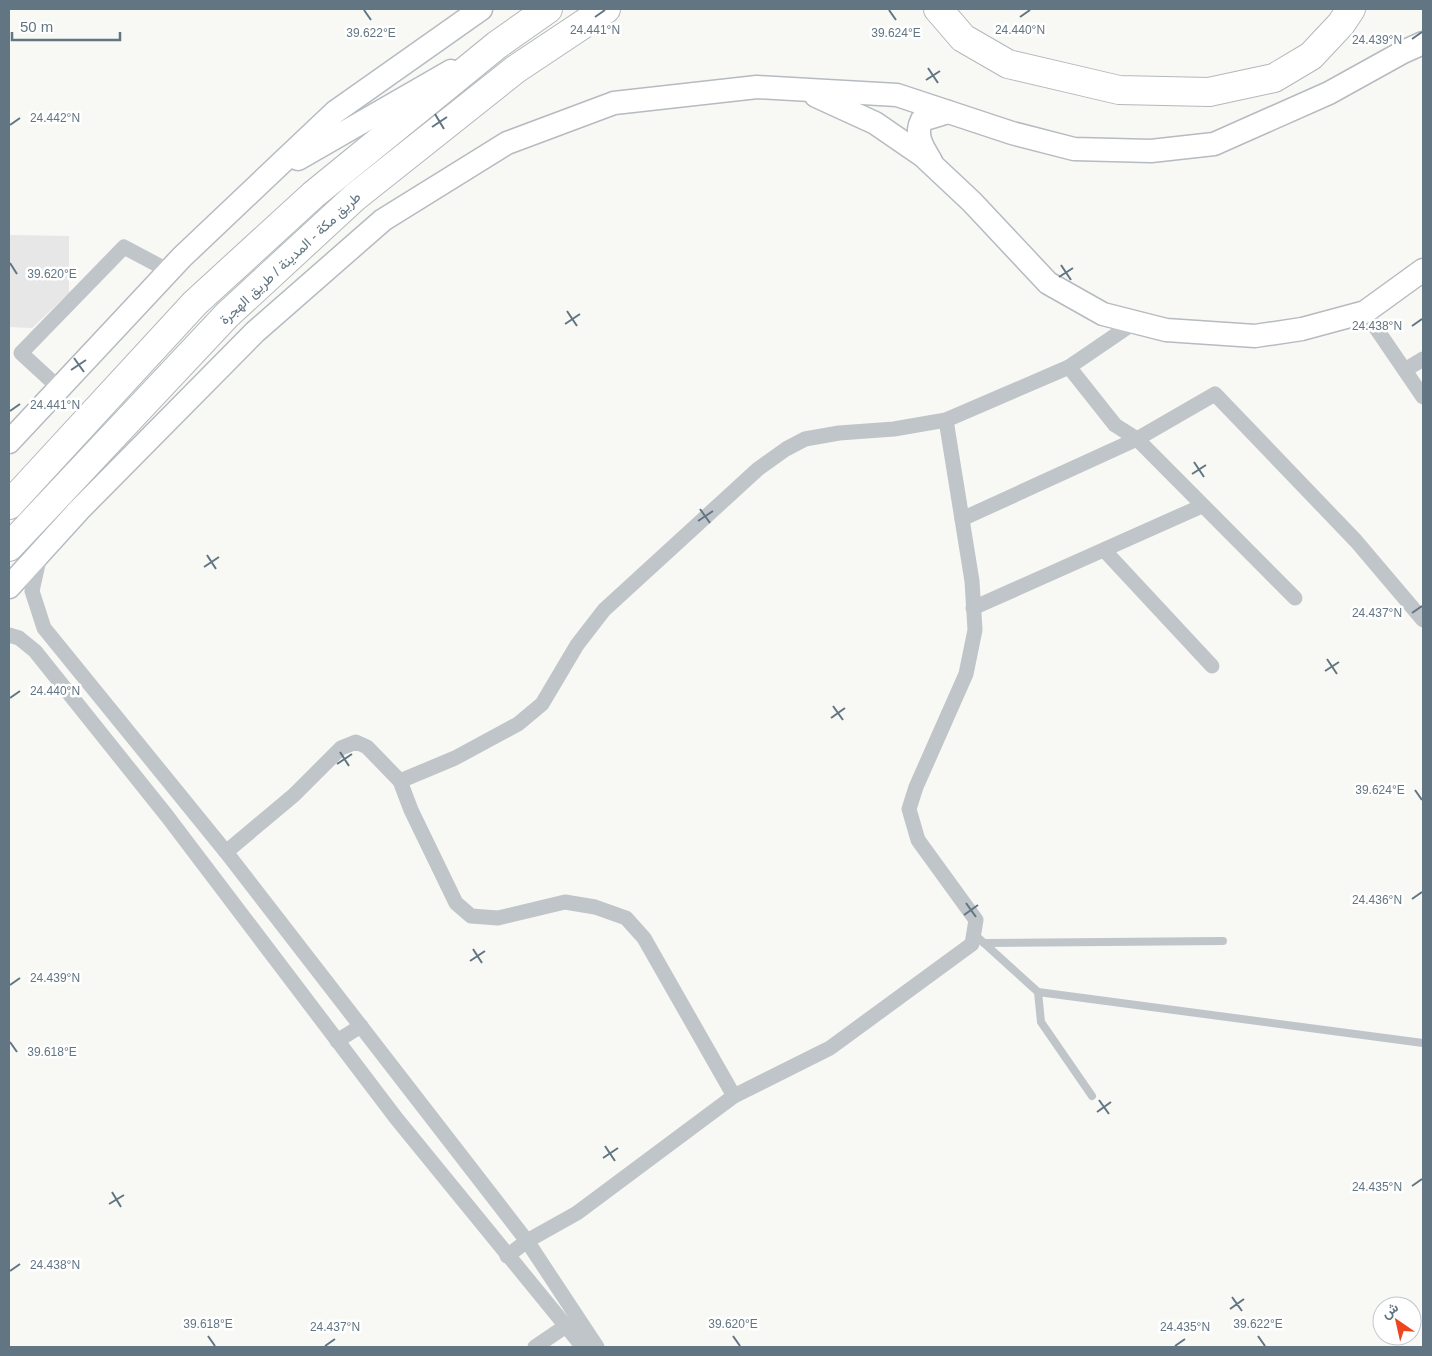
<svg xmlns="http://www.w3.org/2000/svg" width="1432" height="1356" viewBox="0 0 1432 1356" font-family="Arial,Vazirmatn,sans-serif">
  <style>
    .built { fill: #e6e7e6 }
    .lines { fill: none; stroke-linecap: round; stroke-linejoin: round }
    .secondary-casing { stroke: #b5bbc0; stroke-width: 25 }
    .highway-casing { stroke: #b3b8bc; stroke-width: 30 }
    .lane { stroke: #c0c5c9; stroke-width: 8 }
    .street { stroke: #c0c5c9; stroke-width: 15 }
    .secondary { stroke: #fff; stroke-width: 22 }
    .highway { stroke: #fff; stroke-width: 28 }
    .ticks { fill: none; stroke: #617582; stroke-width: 2 }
    .labels { text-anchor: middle; stroke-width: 5; stroke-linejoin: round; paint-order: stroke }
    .street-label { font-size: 14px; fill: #617582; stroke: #fff }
    .ticks-label { font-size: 12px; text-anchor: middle; fill: #617582; stroke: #fff; stroke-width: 5; stroke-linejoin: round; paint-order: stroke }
  </style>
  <rect width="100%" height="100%" fill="#f8f8f5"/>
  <!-- built -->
  <polygon class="built" points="9,235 69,236 69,293 32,328 9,327"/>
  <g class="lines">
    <!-- secondary casing -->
    <g class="secondary-casing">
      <g id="secondary">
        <polyline points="816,96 875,123 923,156 972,202 1048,283 1103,314 1166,330 1255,336 1302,329 1365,312 1423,270"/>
        <polyline points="298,159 451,71"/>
        <path d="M931 161C923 148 914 135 922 120L948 112"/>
        <polyline points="9,442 182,257 335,112 481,9"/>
        <polyline points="9,587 79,510 255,332 383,220 507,143 614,103 757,87 897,95 1012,133 1074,149 1151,151 1214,144 1329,93 1403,52 1423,43"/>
      </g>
    </g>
    <!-- highway casing -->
    <g class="highway-casing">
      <g id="highway">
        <polyline points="938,9 963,38 1008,64 1119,90 1209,92 1274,78 1311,56 1341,24 1351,9"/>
        <polyline points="9,505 195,303 313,195 497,45 548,9"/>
        <polyline points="9,547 227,315 355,197 516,69 606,9"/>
      </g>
    </g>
    <!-- lane -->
    <g class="lane">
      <polyline points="974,934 1038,992 1423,1043"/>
      <polyline points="984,943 1223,941"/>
      <polyline points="1038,992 1041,1022 1092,1096"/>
    </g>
    <!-- street -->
    <g class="street">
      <polyline points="1365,312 1423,397"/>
      <polyline points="1069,367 1115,425 1137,439 1295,598"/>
      <polyline points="1405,370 1423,359"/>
      <polyline points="59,388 21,353 124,247 169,271"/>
      <polyline points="962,519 1137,439 1215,394 1356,541 1423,620"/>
      <polyline points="1104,550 1212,666"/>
      <polyline points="40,555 32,591 44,628 226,852 527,1241 597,1347"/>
      <polyline points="973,608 1202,506"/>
      <polyline points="9,635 19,638 35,651 167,816 396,1118 583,1347"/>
      <polyline points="400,781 455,758 518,724 542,704 577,645 604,610 758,469 786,449 805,439 839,433 894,429 946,420 1069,367 1135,322"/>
      <polyline points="226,852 294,795 341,748 356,742 367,747 400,781 411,810 456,903 471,916 498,918 565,902 595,907 626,918 644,938 734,1096"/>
      <polyline points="337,1041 361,1026"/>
      <polyline points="507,1256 527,1241 577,1213 734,1096 830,1048 972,944 976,920 918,840 909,809 916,787 966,674 975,630 972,581 946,420"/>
      <polyline points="535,1347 566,1326"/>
    </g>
    <!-- secondary -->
    <use href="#secondary" class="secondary"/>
    <!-- highway -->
    <use href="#highway" class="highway"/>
  </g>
  <!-- ticks -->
  <path class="ticks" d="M364 10 371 20M889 10 896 20M595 17 605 10M1020 17 1030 10M1412 39 1422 32M928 68 938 83M926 80 940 71M435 114 444 129M10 125 20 118M432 127 447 117M10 263 17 274M1061 265 1071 280M1059 277 1073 268M567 311 577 326M565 324 580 314M1412 326 1422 319M74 358 84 372M71 370 86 360M10 411 20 404M1194 462 1204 477M1192 474 1206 465M700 509 710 523M698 521 713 511M207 555 216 569M204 567 219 557M1412 613 1422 606M1327 659 1337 674M1325 671 1339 662M10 698 20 691M833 706 843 720M831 718 845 708M340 752 349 766M337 764 352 754M1415 790 1422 800M1412 899 1422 892M966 903 976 917M964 915 978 905M473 949 482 963M470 961 485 951M10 985 20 978M10 1042 17 1052M1099 1100 1109 1114M1097 1112 1111 1102M605 1146 615 1161M603 1158 618 1148M1412 1186 1422 1179M112 1192 121 1207M109 1204 124 1195M10 1271 20 1264M1232 1297 1242 1311M1230 1309 1244 1299M208 1336 215 1346M733 1336 740 1346M1258 1336 1265 1346M325 1346 335 1339M1175 1346 1185 1339"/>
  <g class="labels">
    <!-- street labels -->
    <g class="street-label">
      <text transform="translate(290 258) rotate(-43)" y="5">طريق مكة - المدينة / طريق الهجرة</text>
    </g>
  </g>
  <g class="ticks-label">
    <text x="595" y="34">24.441°N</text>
    <text x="1020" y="34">24.440°N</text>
    <text x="371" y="37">39.622°E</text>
    <text x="896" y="37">39.624°E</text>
    <text x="1377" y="44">24.439°N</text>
    <text x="55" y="122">24.442°N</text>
    <text x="52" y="278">39.620°E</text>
    <text x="1377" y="330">24.438°N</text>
    <text x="55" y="409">24.441°N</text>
    <text x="1377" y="617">24.437°N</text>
    <text x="55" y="695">24.440°N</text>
    <text x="1380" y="794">39.624°E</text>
    <text x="1377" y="904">24.436°N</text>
    <text x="55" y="982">24.439°N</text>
    <text x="52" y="1056">39.618°E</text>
    <text x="1377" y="1191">24.435°N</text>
    <text x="55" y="1269">24.438°N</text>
    <text x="208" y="1328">39.618°E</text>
    <text x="733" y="1328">39.620°E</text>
    <text x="1258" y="1328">39.622°E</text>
    <text x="335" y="1331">24.437°N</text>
    <text x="1185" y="1331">24.435°N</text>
  </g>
  <!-- border -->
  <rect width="1432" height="1356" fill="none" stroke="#617582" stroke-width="20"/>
  <!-- north arrow -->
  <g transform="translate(1397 1321) rotate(326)"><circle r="24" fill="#ffffff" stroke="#c0c8cd"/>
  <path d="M0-4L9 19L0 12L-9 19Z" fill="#ed4520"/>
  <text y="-8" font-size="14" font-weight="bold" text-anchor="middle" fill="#617582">ش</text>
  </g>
  <!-- scale -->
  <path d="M12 32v8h108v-8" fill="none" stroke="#617582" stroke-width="2.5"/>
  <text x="20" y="32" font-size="15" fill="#617582" stroke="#ffffff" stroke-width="4" paint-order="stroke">50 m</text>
</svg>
